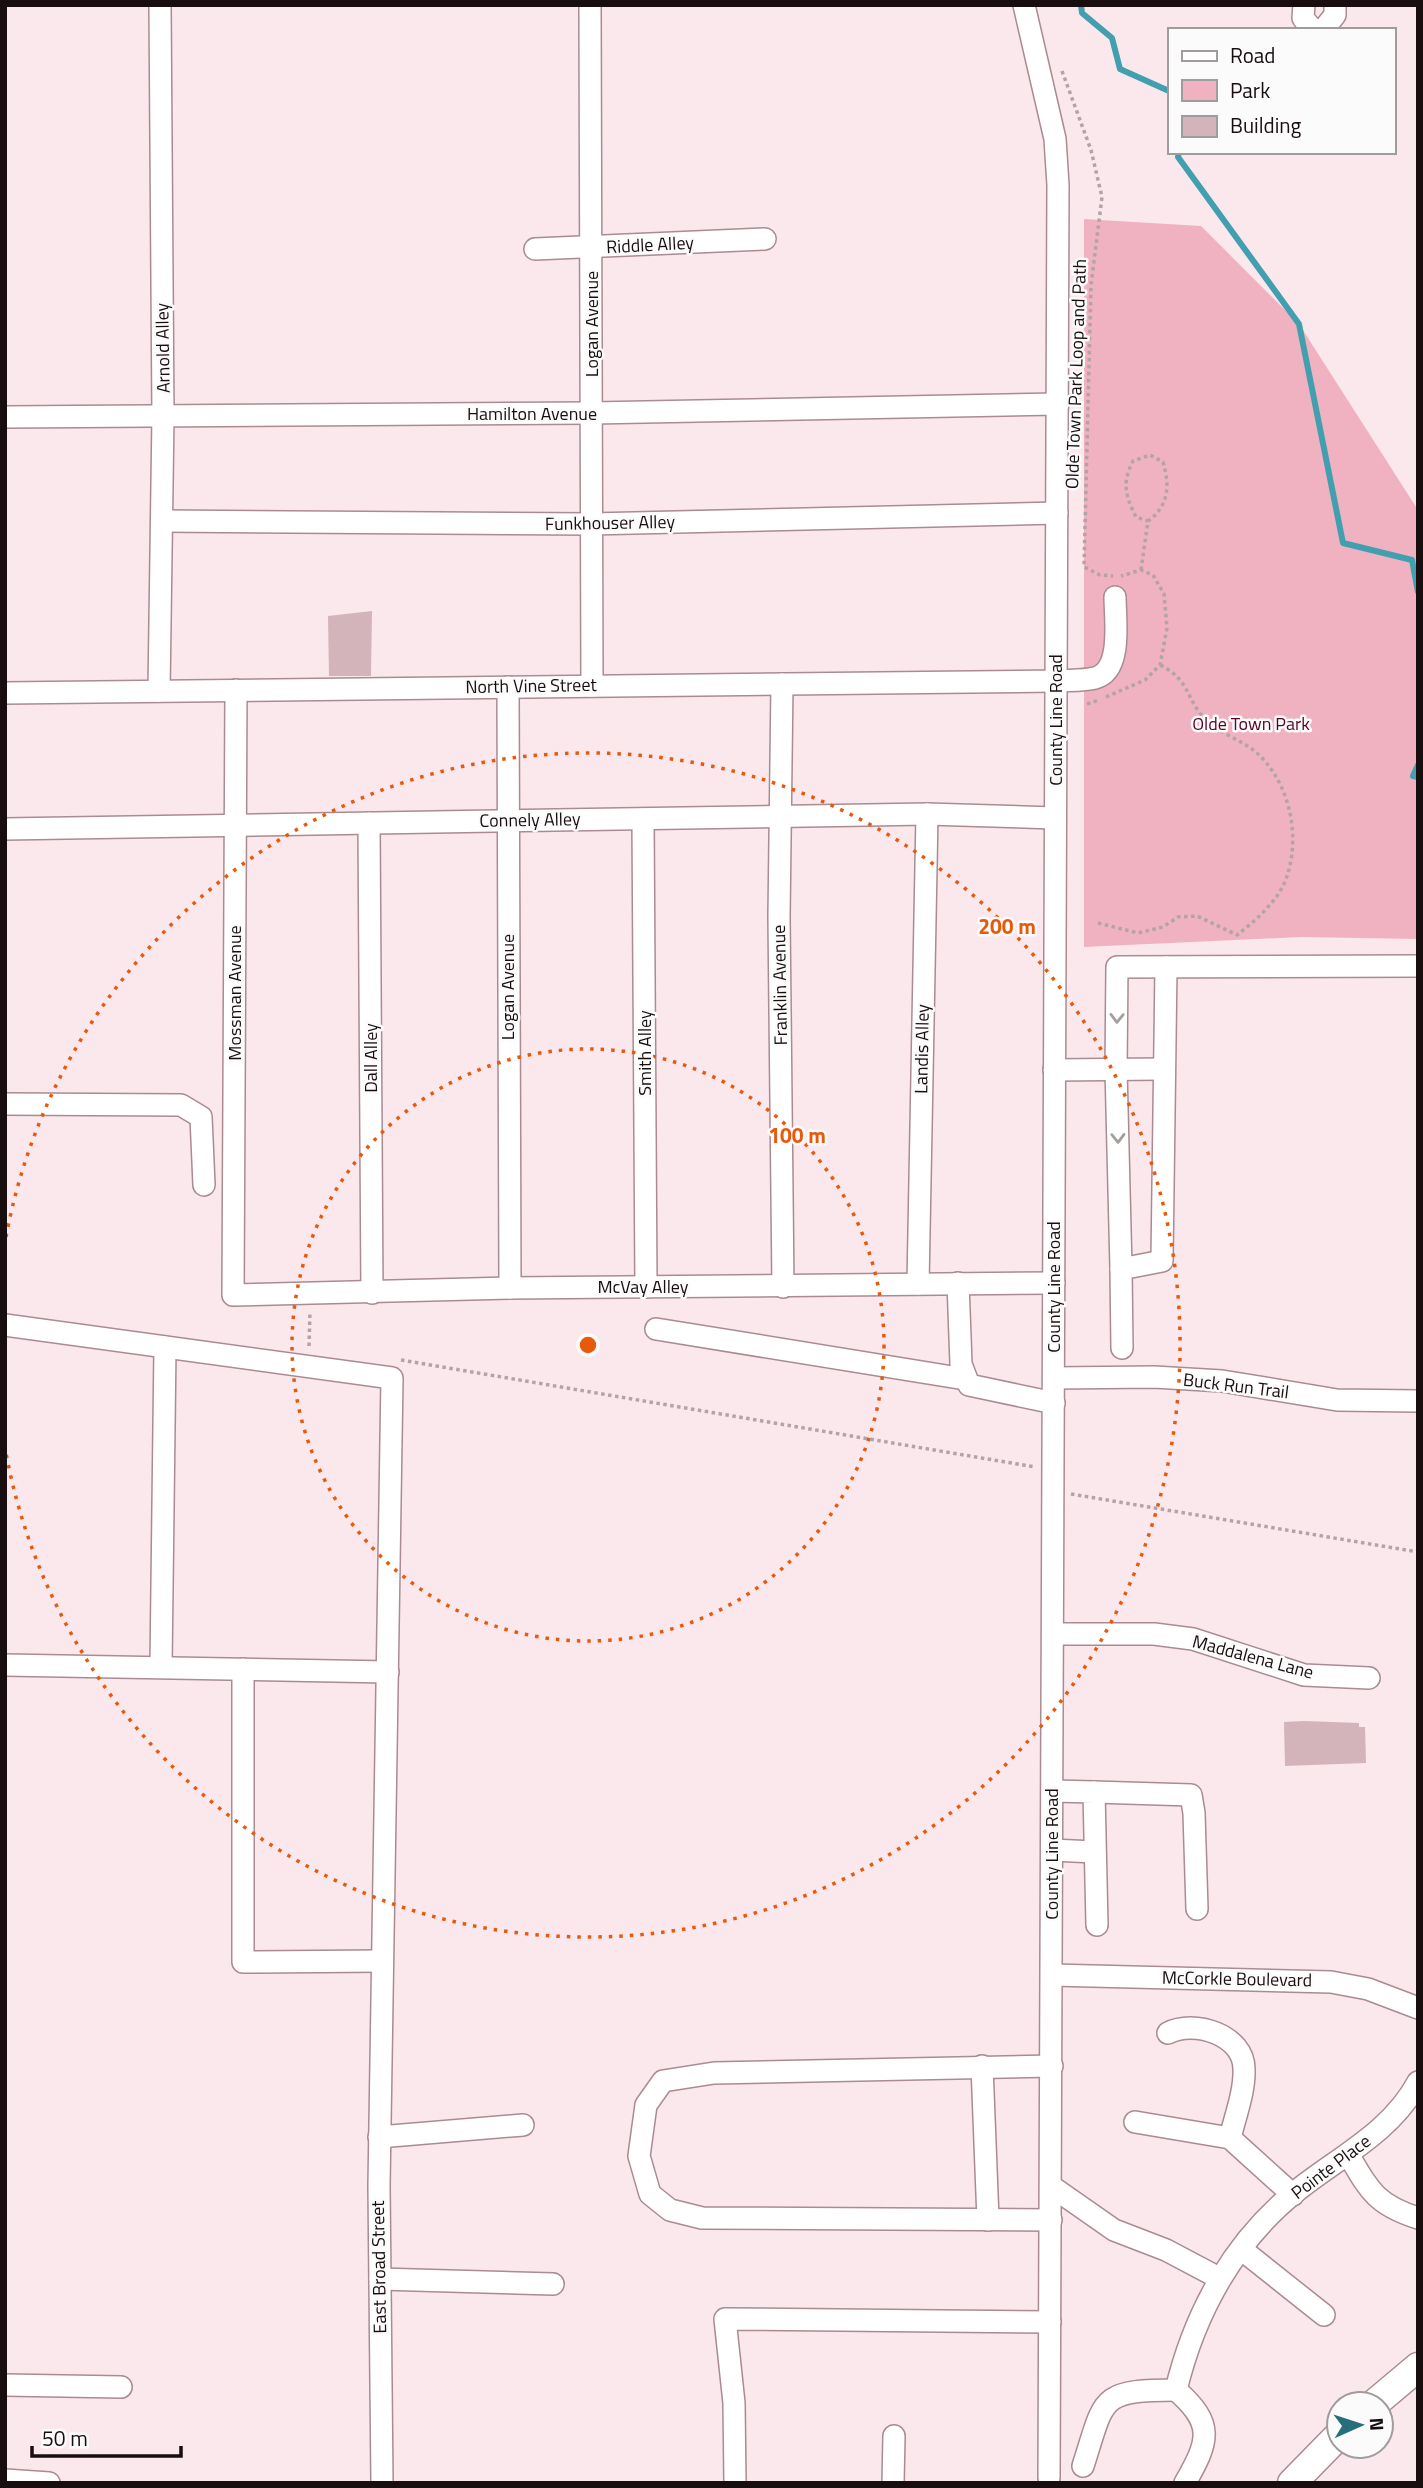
<svg xmlns="http://www.w3.org/2000/svg" width="1423" height="2488" viewBox="0 0 1423 2488" font-family="'Titillium Web',sans-serif">
  <style>
    .green { fill: #f0b2c0 }
    .lines { fill: none; stroke-linecap: round; stroke-linejoin: round }
    .stream { stroke: #429faf; stroke-width: 6 }
    .building { fill: #d2b4ba }
    .minor-casing { stroke: #a88c92; stroke-width: 24 }
    .major-casing { stroke: #a88c92; stroke-width: 31 }
    .path { stroke: #b3a3a7; stroke-width: 3.5; stroke-dasharray: 3.5 3.5; stroke-linecap: butt }
    .minor { stroke: #fff; stroke-width: 21 }
    .major { stroke: #fff; stroke-width: 28 }
    .oneway { stroke: #a39f9f }
    .ring { fill: none; stroke: #e8590c; stroke-width: 3.5; stroke-dasharray: 3.5 7 }
    .labels { text-anchor: middle; stroke-width: 5; stroke-linejoin: round; paint-order: stroke }
    .street-label { font-size: 18px; fill: #180e10; stroke: #fbfbfb }
    .park-label { font-size: 18px; fill: #590127; stroke: #fbfbfb }
    .centre { fill: #e8590c; stroke: #fbfbfb; stroke-width: 3.5 }
    .ring-label { font-size: 21px; text-anchor: middle; font-weight: bold; fill: #e8590c; stroke: #fbfbfb; stroke-width: 5; stroke-linejoin: round; paint-order: stroke }
  </style>
  <rect width="100%" height="100%" fill="#fbe8ec"/>
  <!-- green -->
  <polygon class="green" points="1084,219 1201,226 1299,324 1418,510 1418,939 1301,937 1084,947"/>
  <g class="lines">
    <!-- stream -->
    <g class="stream">
      <polyline points="1081,5 1082,13 1112,38 1120,69 1169,91"/>
      <polyline points="1179,152 1178,157 1299,324 1343,543 1412,560 1418,592"/>
      <polyline points="1418,765 1413,776 1418,777"/>
    </g>
  </g>
  <!-- building -->
  <g class="building">
    <polygon points="372,611 371,676 329,676 328,616"/>
    <polygon points="1304,1721 1359,1723 1359,1727 1365,1727 1366,1763 1285,1766 1284,1722"/>
  </g>
  <g class="lines">
    <!-- minor casing -->
    <g class="minor-casing">
      <g id="minor">
        <polyline points="590,5 592,686"/>
        <polyline points="1024,5 1055,139 1058,185 1049,2478"/>
        <polyline points="1304,5 1303,18 1312,29 1321,30"/>
        <polyline points="1323,30 1335,15 1335,5"/>
        <polyline points="535,249 765,239"/>
        <polyline points="5,417 592,413 1058,404"/>
        <polyline points="162,521 591,524 1057,513"/>
        <polyline points="782,684 779,917 783,1287"/>
        <polyline points="508,687 510,1288"/>
        <polyline points="236,690 233,1295 510,1288 1054,1283"/>
        <polyline points="159,691 163,416 160,5"/>
        <path d="M5 693 1056 681C1069 680 1083 681 1095 678 1123 671 1115 619 1115 597"/>
        <polyline points="643,819 646,1287"/>
        <polyline points="369,823 372,1293"/>
        <polyline points="5,829 927,814 1055,818"/>
        <polyline points="1054,1070 1162,1069"/>
        <polyline points="5,1104 181,1105 201,1117 204,1185"/>
        <polyline points="1121,1269 1116,1069 1117,967 1418,966"/>
        <polyline points="958,1283 961,1364 969,1385 1054,1403"/>
        <polyline points="918,1284 927,814"/>
        <polyline points="5,1325 392,1378 379,2186 382,2483"/>
        <polyline points="656,1329 965,1379"/>
        <polyline points="1122,1348 1121,1269 1162,1261 1166,967"/>
        <polyline points="1054,1378 1154,1377 1222,1381 1337,1400 1418,1401"/>
        <polyline points="1054,1634 1154,1634 1193,1639 1304,1675 1369,1678"/>
        <polyline points="5,1665 388,1672"/>
        <polyline points="161,1667 165,1347"/>
        <polyline points="243,1669 243,1962 382,1961"/>
        <polyline points="1053,1791 1094,1792 1097,1925"/>
        <polyline points="1094,1792 1191,1795 1194,1813 1197,1909"/>
        <polyline points="1052,1850 1094,1852"/>
        <polyline points="1052,1975 1331,1982 1368,1989 1418,2008"/>
        <path d="M1168 2033C1194 2019 1244 2035 1244 2069 1245 2091 1235 2117 1230 2138"/>
        <polyline points="982,2066 988,2220"/>
        <polyline points="1135,2122 1230,2138 1293,2195"/>
        <polyline points="379,2137 523,2125"/>
        <path d="M1348 2154C1369 2190 1376 2205 1418 2218"/>
        <polyline points="1051,2186 1114,2230 1166,2250 1219,2278"/>
        <polyline points="1051,2220 702,2218 670,2210 650,2194 639,2156 646,2105 663,2081 714,2073 1052,2066"/>
        <polyline points="1241,2249 1324,2315"/>
        <polyline points="380,2279 553,2284"/>
        <polyline points="5,2385 121,2387"/>
        <path d="M1083 2466C1105 2398 1098 2390 1176 2390"/>
        <polyline points="5,2480 49,2483"/>
        <polyline points="735,2483 734,2403 725,2319 1050,2322"/>
        <polyline points="893,2483 894,2436"/>
        <path d="M1185 2483C1209 2441 1215 2424 1176 2390 1195 2311 1235 2239 1299 2189 1341 2156 1392 2131 1418 2082"/>
      </g>
    </g>
    <!-- major casing -->
    <g class="major-casing">
      <g id="major">
        <polyline points="1374,2404 1418,2367"/>
        <polyline points="1292,2483 1339,2435"/>
      </g>
    </g>
    <!-- path -->
    <g class="path">
      <polyline points="1062,71 1091,150 1102,197 1091,285 1084,567 1100,575 1113,576"/>
      <path d="M1141 570 1148 521C1169 506 1170 485 1163 462L1150 455 1133 461C1122 483 1125 495 1136 517L1148 521"/>
      <polyline points="1106,697 1145,680 1160,665 1167,628 1164,594 1153,575 1141,570 1121,576"/>
      <polyline points="1087,704 1099,700"/>
      <path d="M1098 923 1138 933 1163 927 1178 917 1197 916 1237 935C1255 921 1278 901 1286 879 1300 840 1292 791 1263 759 1247 741 1223 736 1206 720 1186 701 1191 680 1160 665"/>
      <polyline points="309,1346 310,1312"/>
      <polyline points="401,1360 1035,1467"/>
      <polyline points="1071,1494 1418,1552"/>
    </g>
    <!-- minor -->
    <use href="#minor" class="minor"/>
    <!-- major -->
    <use href="#major" class="major"/>
  </g>
  <!-- one-way arrows -->
  <defs><path id="oneway-chevron" d="M-2-3.5L2.5 0L-2 3.5" fill="none" stroke-width="1.6" stroke-linecap="round" stroke-linejoin="round" transform="scale(1.75)"/></defs>
  <g class="oneway">
    <use href="#oneway-chevron" transform="translate(1117 1018) rotate(91)"/>
    <use href="#oneway-chevron" transform="translate(1118 1138) rotate(89)"/>
  </g>
  <!-- distance rings -->
  <g class="ring">
    <circle cx="588" cy="1345" r="296"/>
    <path d="M6 1237A592 592 0 1 1 6 1453"/>
  </g>
  <g class="labels">
    <!-- street labels -->
    <g class="street-label">
      <text transform="translate(650 245) rotate(-3)" y="6">Riddle Alley</text>
      <text transform="translate(592 324) rotate(-90)" y="6">Logan Avenue</text>
      <text transform="translate(163 348) rotate(-91)" y="6">Arnold Alley</text>
      <text transform="translate(1076 374) rotate(-88)" y="6">Olde Town Park Loop and Path</text>
      <text x="532" y="420">Hamilton Avenue</text>
      <text transform="translate(610 523) rotate(-1)" y="6">Funkhouser Alley</text>
      <text transform="translate(531 686) rotate(-1)" y="6">North Vine Street</text>
      <text transform="translate(1056 720) rotate(-90)" y="6">County Line Road</text>
      <text transform="translate(530 820) rotate(-1)" y="6">Connely Alley</text>
      <text transform="translate(780 985) rotate(-91)" y="6">Franklin Avenue</text>
      <text transform="translate(508 987) rotate(-90)" y="6">Logan Avenue</text>
      <text transform="translate(235 993) rotate(-90)" y="6">Mossman Avenue</text>
      <text transform="translate(922 1049) rotate(-89)" y="6">Landis Alley</text>
      <text transform="translate(645 1053) rotate(-90)" y="6">Smith Alley</text>
      <text transform="translate(371 1058) rotate(-90)" y="6">Dall Alley</text>
      <text x="643" y="1293">McVay Alley</text>
      <text transform="translate(1054 1287) rotate(-90)" y="6">County Line Road</text>
      <text transform="translate(1236 1386) rotate(7)" y="6">Buck Run Trail</text>
      <text transform="translate(1253 1657) rotate(15)" y="6">Maddalena Lane</text>
      <text transform="translate(1052 1854) rotate(-90)" y="6">County Line Road</text>
      <text transform="translate(1237 1979) rotate(1)" y="6">McCorkle Boulevard</text>
      <text transform="translate(1331 2167) rotate(-37)" y="6">Pointe Place</text>
      <text transform="translate(379 2267) rotate(-91)" y="6">East Broad Street</text>
    </g>
    <!-- park labels -->
    <g class="park-label">
      <text x="1251" y="730">Olde Town Park</text>
    </g>
  </g>
  <circle cx="588" cy="1345" r="10" class="centre"/>
  <g class="ring-label">
    <text x="1007" y="934">200 m</text>
    <text x="797" y="1143">100 m</text>
  </g>
  <!-- border -->
  <rect width="1423" height="2488" fill="none" stroke="#180e10" stroke-width="14"/>
  <!-- legend -->
  <rect x="1168" y="28" width="228" height="126" fill="#fbfbfb" stroke="#a09c9d" stroke-width="2"/>
  <rect x="1182" y="51" width="35" height="10" fill="#ffffff" stroke="#a09c9d" stroke-width="2"/>
  <text x="1230" y="63" font-size="21" fill="#180e10">Road</text>
  <rect x="1182" y="80" width="35" height="21" fill="#f0b2c0" stroke="#a09c9d" stroke-width="2"/>
  <text x="1230" y="98" font-size="21" fill="#180e10">Park</text>
  <rect x="1182" y="116" width="35" height="21" fill="#d2b4ba" stroke="#a09c9d" stroke-width="2"/>
  <text x="1230" y="133" font-size="21" fill="#180e10">Building</text>
  <!-- north arrow -->
  <g transform="translate(1360 2425) rotate(87)"><circle r="33" fill="#fbfbfb" stroke="#a09c9d" stroke-width="2"/>
  <path d="M0-5L12 26L0 18L-12 26Z" fill="#266e7a"/>
  <text y="-10" font-size="19" font-weight="bold" text-anchor="middle" fill="#180e10">N</text>
  </g>
  <!-- scale -->
  <path d="M32 2446v10h149v-10" fill="none" stroke="#180e10" stroke-width="3.5"/>
  <text x="42" y="2446" font-size="21" fill="#180e10" stroke="#fbfbfb" stroke-width="5" paint-order="stroke">50 m</text>
</svg>
